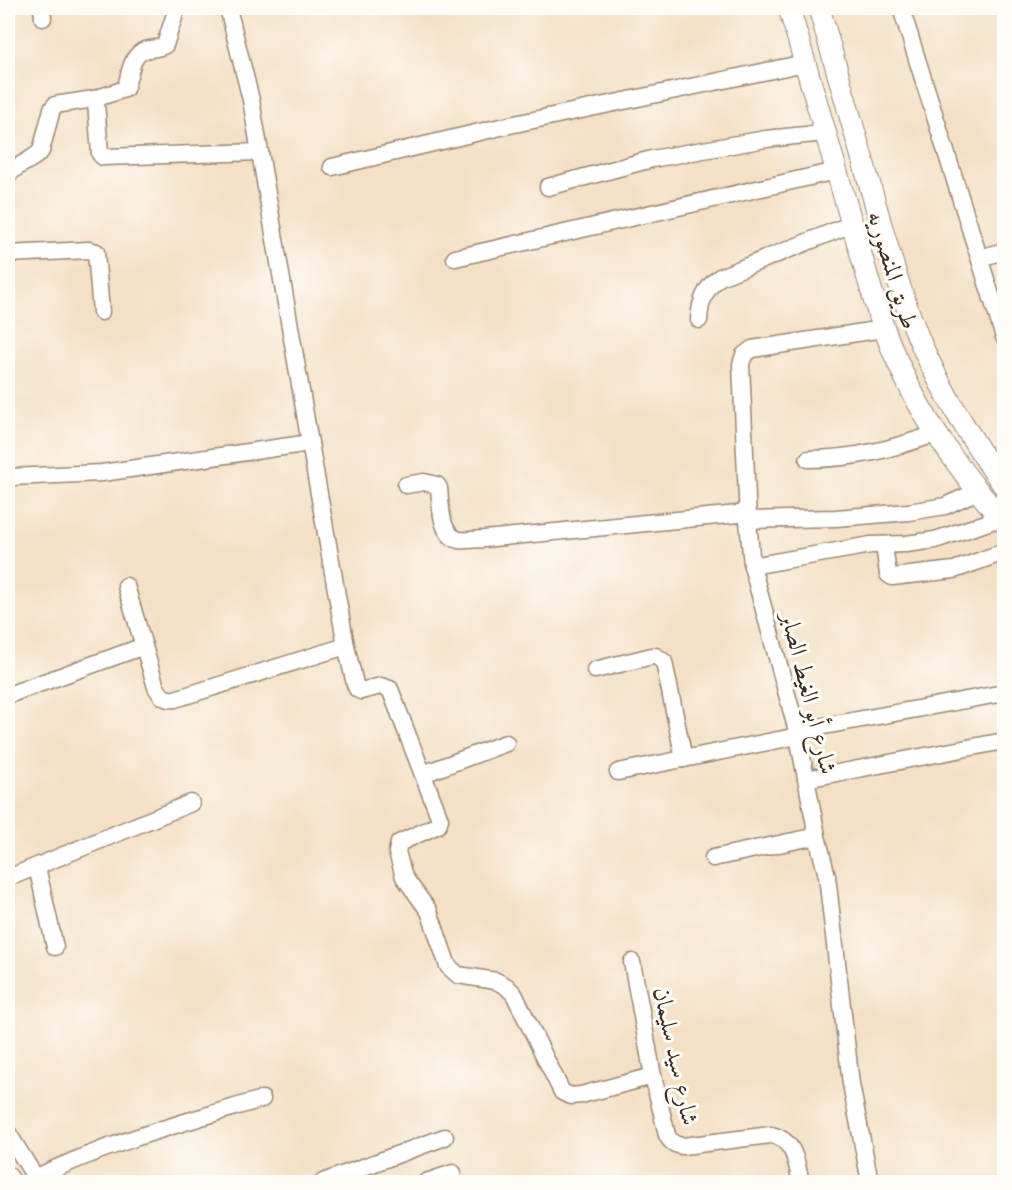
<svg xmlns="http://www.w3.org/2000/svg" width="1012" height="1190" viewBox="0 0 1012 1190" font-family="'Old Standard TT',Amiri,serif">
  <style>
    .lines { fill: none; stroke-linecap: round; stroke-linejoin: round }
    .minor-casing { stroke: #988572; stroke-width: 19 }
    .major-casing { stroke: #988572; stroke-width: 23 }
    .minor { stroke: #fff; stroke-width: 16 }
    .major { stroke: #fff; stroke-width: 21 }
    .labels { text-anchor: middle; stroke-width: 6; stroke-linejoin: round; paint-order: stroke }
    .street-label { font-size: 24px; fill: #3b2a1e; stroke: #fdfcf7 }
  </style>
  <rect width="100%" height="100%" fill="#fdfcf7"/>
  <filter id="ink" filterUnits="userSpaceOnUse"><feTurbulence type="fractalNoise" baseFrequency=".0167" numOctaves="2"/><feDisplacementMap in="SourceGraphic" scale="12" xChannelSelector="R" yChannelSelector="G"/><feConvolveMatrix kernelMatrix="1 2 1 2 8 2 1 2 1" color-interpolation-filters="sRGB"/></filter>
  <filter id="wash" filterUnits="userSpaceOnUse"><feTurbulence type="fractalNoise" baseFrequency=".008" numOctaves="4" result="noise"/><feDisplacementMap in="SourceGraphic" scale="24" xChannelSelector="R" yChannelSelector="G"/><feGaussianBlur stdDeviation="1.35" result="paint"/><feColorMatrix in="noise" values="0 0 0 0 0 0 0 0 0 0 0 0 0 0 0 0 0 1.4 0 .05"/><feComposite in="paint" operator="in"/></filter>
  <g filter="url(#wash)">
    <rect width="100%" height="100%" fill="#f4e0c5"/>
  </g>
  <g filter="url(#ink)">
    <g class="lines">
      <!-- minor casing -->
      <g class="minor-casing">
        <g id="minor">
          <polyline points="42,8 43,18"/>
          <polyline points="228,8 251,100 310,443 346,646 355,684 357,689 361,691 381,686 390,689 440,819 438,825 399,843 397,852 404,877 429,911 448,966 458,975 496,981 506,986 514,994 562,1092 571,1096 581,1095 653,1076"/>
          <polyline points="901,8 1004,337"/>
          <polyline points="94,99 96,102 100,154 103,157 260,152"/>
          <polyline points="332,167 505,126 805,63"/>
          <path d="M8 176C16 164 31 162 41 151L52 109 55 105 94 99 125 89C130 77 130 55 145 50 152 48 158 49 165 45L177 8"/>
          <polyline points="548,187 652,159 766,139 825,133"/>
          <polyline points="8,254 89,250 96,252 101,312"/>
          <polyline points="455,258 836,171"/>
          <polyline points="980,258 1004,251"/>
          <path d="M699 320C700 302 705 288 720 277L852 224"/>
          <path d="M808 459C854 459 892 449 935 434"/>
          <polyline points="11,477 102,473 310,443"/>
          <path d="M406 485 424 482 437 485 439 488C441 503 439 535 459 540 466 541 476 539 484 539L748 513"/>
          <polyline points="748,520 836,518 909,512 945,506 978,491"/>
          <polyline points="884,545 888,574 892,577 954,570 1004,552"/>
          <polyline points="752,566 871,545 906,544 935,540 1001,518"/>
          <path d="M126 586 156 687C161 696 164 700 175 699L346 646"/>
          <polyline points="595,670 652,656 656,656 664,662 684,759"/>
          <polyline points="8,695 144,646"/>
          <polyline points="797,731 1004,693"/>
          <polyline points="618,772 798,736"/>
          <polyline points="423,774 506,743"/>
          <polyline points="806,779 1004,741"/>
          <polyline points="713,858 817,836"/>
          <polyline points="37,867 55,947"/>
          <polyline points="8,878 191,803"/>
          <path d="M632 962 653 1076 667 1135C671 1143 675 1145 683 1146L771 1135C795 1140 796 1162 801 1182"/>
          <polyline points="8,1133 38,1182"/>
          <polyline points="8,1175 13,1182"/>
          <path d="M35 1178C107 1143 186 1122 262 1099"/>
          <polyline points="323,1182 445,1137"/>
          <polyline points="426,1182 453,1173"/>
          <polyline points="870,1182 851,1084 827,876 817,836 797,731 752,566 748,520 741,364 744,355 752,349 883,329"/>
        </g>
      </g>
      <!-- major casing -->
      <g class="major-casing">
        <g id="major">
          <path d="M789 8 876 306C905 393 944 453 1004 522"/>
          <path d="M819 8C837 70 855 133 873 196 887 246 901 296 921 344 944 395 972 441 1004 486"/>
        </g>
      </g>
      <!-- minor -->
      <use href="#minor" class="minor"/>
      <!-- major -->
      <use href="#major" class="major"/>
    </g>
  </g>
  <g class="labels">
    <!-- street labels -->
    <g class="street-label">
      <text transform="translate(893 270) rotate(73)" y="8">طريق المنصوريه</text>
      <text transform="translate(809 693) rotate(76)" y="8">شارع أبو الغيط الصابر</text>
      <text transform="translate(676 1056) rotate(78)" y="8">شارع سيد سليمان</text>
    </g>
  </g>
  <!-- margin -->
  <rect width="1012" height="1190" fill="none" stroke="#fdfcf7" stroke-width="30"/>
</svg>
